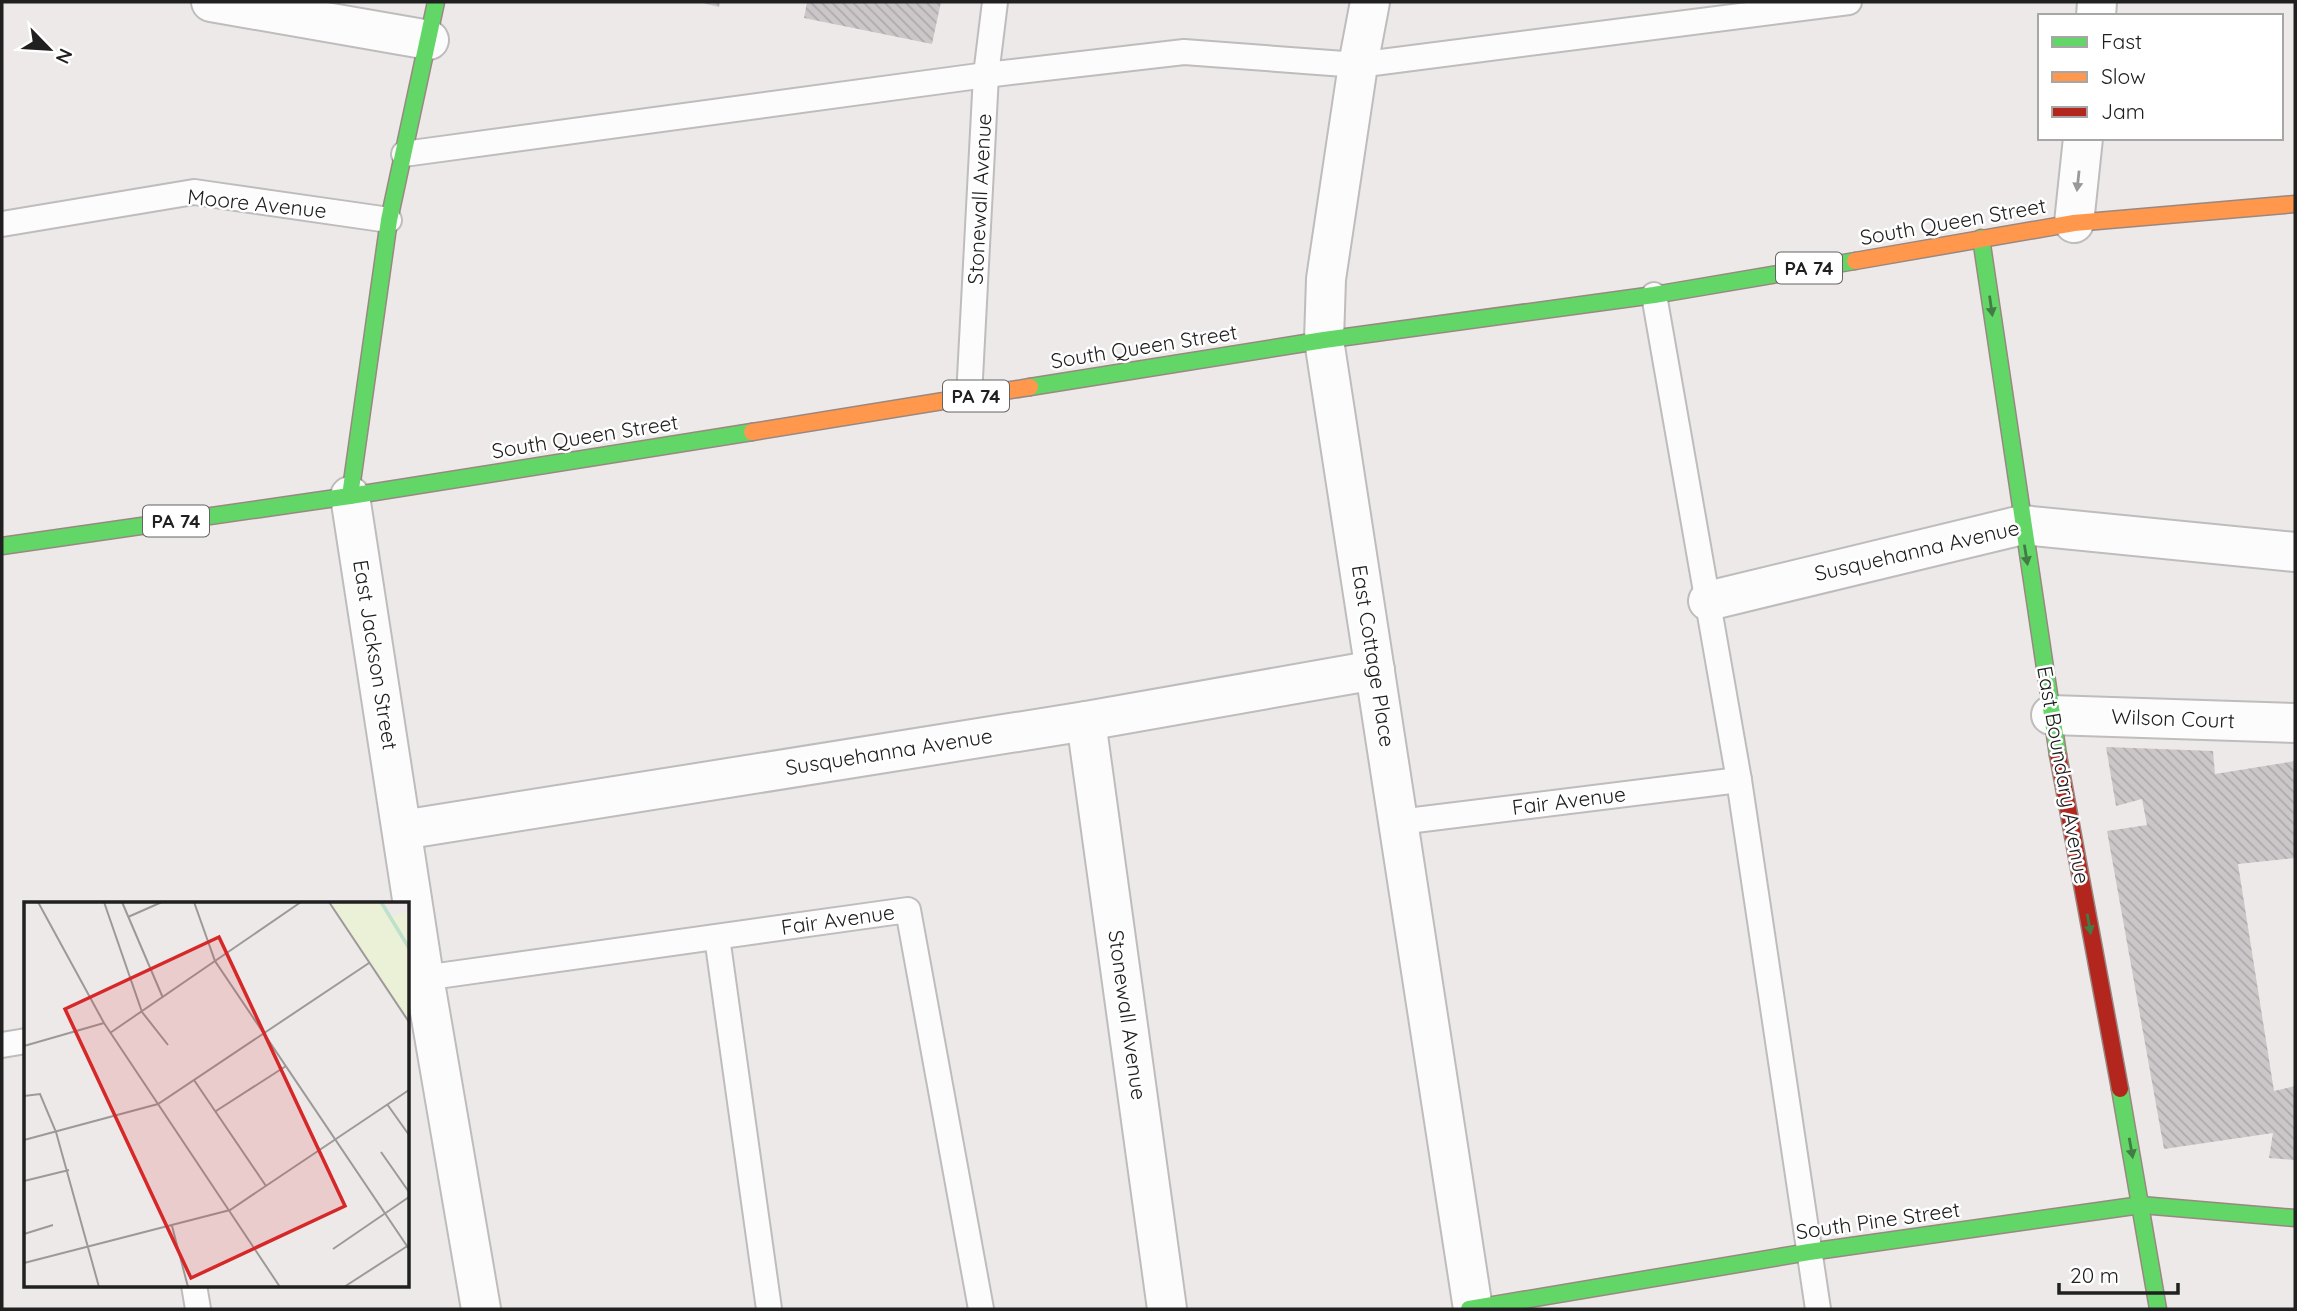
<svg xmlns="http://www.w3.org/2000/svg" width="2297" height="1311" viewBox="0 0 2297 1311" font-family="Quicksand,sans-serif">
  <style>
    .building { fill: url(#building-back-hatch) }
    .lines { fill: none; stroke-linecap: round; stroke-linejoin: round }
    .lane-casing { stroke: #bebcbc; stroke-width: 28 }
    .street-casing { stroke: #bebcbc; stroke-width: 42 }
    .fast-casing { stroke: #998881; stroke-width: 19 }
    .slow-casing { stroke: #998881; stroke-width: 19 }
    .jam-casing { stroke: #998881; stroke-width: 19 }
    .lane { stroke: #fcfcfc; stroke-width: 24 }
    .street { stroke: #fcfcfc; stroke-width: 38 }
    .fast { stroke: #63d668; stroke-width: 16 }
    .slow { stroke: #ff974d; stroke-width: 16 }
    .jam { stroke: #b3261e; stroke-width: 16 }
    .oneway { fill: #999 }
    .oneway2 { fill: #427b44 }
    .labels { text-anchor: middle; stroke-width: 5; stroke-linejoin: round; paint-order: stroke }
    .shield { fill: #fff; stroke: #636363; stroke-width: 2 }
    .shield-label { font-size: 19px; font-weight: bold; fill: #202020 }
    .street-label { font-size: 21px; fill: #202020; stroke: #fff }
    .inset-river { fill: none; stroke: #bde1cc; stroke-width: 3.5 }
    .inset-road { fill: none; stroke: #9c9999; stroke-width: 2 }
    .view { fill: #d62828; fill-opacity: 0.15; stroke: #d62828; stroke-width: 3.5 }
    .inset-edge { fill: none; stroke: #202020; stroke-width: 3.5 }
  </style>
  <defs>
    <pattern id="building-back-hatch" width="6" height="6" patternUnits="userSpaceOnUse" patternTransform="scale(1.75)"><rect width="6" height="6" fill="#cbc6c7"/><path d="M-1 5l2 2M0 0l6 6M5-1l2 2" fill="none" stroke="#aeaaab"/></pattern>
  </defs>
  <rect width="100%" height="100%" fill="#eee9e9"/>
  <!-- building -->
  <g class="building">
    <polygon points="699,2 720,2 719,7"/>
    <polygon points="807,2 941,2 932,44 804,18"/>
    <polygon points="2106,747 2213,751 2215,774 2295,761 2295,858 2238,864 2274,1091 2295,1086 2295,1160 2269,1158 2273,1133 2164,1149 2107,831 2147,825 2142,799 2116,806"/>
  </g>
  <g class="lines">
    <!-- lane casing -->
    <g class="lane-casing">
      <g id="lane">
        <polyline points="404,154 986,75 1184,52 1358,65 1849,2"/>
        <polyline points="2,224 194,192 389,220"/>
        <polyline points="1654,295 1739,780 1818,1309"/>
        <polyline points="969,397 986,75 995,2"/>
        <polyline points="1399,822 1739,780"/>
        <polyline points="717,937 769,1309"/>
        <polyline points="409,980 908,910 981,1309"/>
        <polyline points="2,1045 26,1041"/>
        <polyline points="194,1285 198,1309"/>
      </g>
    </g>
    <!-- street casing -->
    <g class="street-casing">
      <g id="street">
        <polyline points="211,2 429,40"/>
        <polyline points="1370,2 1358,65 1326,279 1324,340 1473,1309"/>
        <polyline points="2096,16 2097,2"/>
        <polyline points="2074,223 2083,138"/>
        <polyline points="350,496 424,977 481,1309"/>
        <polyline points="1708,601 2022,525 2295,552"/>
        <polyline points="2051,715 2295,723"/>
        <polyline points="1086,721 1167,1309"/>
        <polyline points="402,830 1086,721 1375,670"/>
      </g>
    </g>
    <!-- fast casing -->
    <g class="fast-casing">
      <g id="fast">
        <polyline points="1981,238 2058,755"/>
        <polyline points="1030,387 1324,340 1654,295 1855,261"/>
        <polyline points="350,496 389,220 436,2"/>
        <polyline points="2,546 350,496 752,432"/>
        <polyline points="2120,1089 2158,1309"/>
        <polyline points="1469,1309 1809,1252 2141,1205 2295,1218"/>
      </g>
    </g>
    <!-- slow casing -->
    <g class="slow-casing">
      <g id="slow">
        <polyline points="1855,261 2074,223 2295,204"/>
        <polyline points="752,432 1030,387"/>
      </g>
    </g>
    <!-- jam casing -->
    <g class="jam-casing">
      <polyline id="jam" points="2058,755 2120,1089"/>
    </g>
    <!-- lane -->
    <use href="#lane" class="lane"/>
    <!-- street -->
    <use href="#street" class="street"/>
    <!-- fast -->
    <use href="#fast" class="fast"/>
    <!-- slow -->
    <use href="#slow" class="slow"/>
    <!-- jam -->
    <use href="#jam" class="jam"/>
  </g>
  <!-- one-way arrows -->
  <defs><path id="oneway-solid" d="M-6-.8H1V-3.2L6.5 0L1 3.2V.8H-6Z" transform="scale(1.75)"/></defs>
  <use class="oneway" href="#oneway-solid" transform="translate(2078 181) rotate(96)"/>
  <g class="oneway2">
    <use href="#oneway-solid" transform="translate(1991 306) rotate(82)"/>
    <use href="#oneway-solid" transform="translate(2026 555) rotate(81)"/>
    <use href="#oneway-solid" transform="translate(2089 924) rotate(80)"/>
    <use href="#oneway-solid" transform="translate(2131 1148) rotate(80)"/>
  </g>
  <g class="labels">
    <!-- shield labels -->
    <g class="shield">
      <rect x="1776" y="252.5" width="66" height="31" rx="5"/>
      <rect x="943" y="380.5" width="66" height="31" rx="5"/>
      <rect x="143" y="505.5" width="66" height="31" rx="5"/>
    </g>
    <g class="shield-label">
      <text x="1809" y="275">PA 74</text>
      <text x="976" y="403">PA 74</text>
      <text x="176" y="528">PA 74</text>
    </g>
    <!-- street labels -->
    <g class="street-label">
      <text transform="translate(980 199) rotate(-87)" y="7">Stonewall Avenue</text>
      <text transform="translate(257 204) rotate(6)" y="7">Moore Avenue</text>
      <text transform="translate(1953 222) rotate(-10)" y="7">South Queen Street</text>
      <text transform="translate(1144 347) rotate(-9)" y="7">South Queen Street</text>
      <text transform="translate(585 437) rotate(-9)" y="7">South Queen Street</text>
      <text transform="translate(1917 551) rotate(-13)" y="7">Susquehanna Avenue</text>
      <text transform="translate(375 655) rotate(81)" y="7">East Jackson Street</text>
      <text transform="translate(1373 656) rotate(81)" y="7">East Cottage Place</text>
      <text transform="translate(2173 719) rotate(2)" y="7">Wilson Court</text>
      <text transform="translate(889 752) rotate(-9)" y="7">Susquehanna Avenue</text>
      <text transform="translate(2063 775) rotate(80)" y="7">East Boundary Avenue</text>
      <text transform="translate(1569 801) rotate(-7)" y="7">Fair Avenue</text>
      <text transform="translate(838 920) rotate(-8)" y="7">Fair Avenue</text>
      <text transform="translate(1127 1015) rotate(82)" y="7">Stonewall Avenue</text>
      <text transform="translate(1878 1221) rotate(-8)" y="7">South Pine Street</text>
    </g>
  </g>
  <!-- overview -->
  <g transform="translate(24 902)">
    <rect width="385" height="385" fill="#eee9e9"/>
    <path d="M359 0 367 15 385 9V120L305 1Z" fill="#ebf1d6"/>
    <path class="inset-river" d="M357 0 385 46"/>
    <path class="inset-road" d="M14 0 80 121 256 385M80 0 118 110 144 143M98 0 139 96M170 0 191 59 385 347M305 0 385 120M104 15 138 0M86 131 277 0M0 144 80 121M170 178 242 284M0 194 16 192 32 230 75 385M363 202 385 233M192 209 262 164M0 238 134 202 345 61M357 250 385 290M0 279 45 268M148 324 164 385M0 332 29 323M309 347 385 295M0 361 206 308 385 188M320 385 385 343"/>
    <path class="view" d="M195 35 321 304 167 376 41 107Z"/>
    <rect width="385" height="385" class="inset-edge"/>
  </g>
  <!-- border -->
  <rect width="2297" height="1311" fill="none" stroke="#202020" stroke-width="7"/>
  <!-- legend -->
  <rect x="2038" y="14" width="245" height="126" fill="#ffffff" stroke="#a6a6a6" stroke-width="2"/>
  <rect x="2052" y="37" width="35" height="10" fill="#63d668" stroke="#a6a6a6" stroke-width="2"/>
  <text x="2101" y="49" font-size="21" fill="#202020">Fast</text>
  <rect x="2052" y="72" width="35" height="10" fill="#ff974d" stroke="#a6a6a6" stroke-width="2"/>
  <text x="2101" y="84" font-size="21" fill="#202020">Slow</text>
  <rect x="2052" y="107" width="35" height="10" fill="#b3261e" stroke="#a6a6a6" stroke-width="2"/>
  <text x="2101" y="119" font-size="21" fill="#202020">Jam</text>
  <!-- north arrow -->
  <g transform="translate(49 49) rotate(115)" stroke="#ffffff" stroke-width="5" paint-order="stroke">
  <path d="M0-5L12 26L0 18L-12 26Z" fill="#202020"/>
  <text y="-10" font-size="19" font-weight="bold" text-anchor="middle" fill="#202020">N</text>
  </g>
  <!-- scale -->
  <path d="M2059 1283v10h119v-10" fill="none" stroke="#202020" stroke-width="3.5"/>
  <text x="2070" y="1283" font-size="21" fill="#202020" stroke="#ffffff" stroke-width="5" paint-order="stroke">20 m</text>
</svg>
